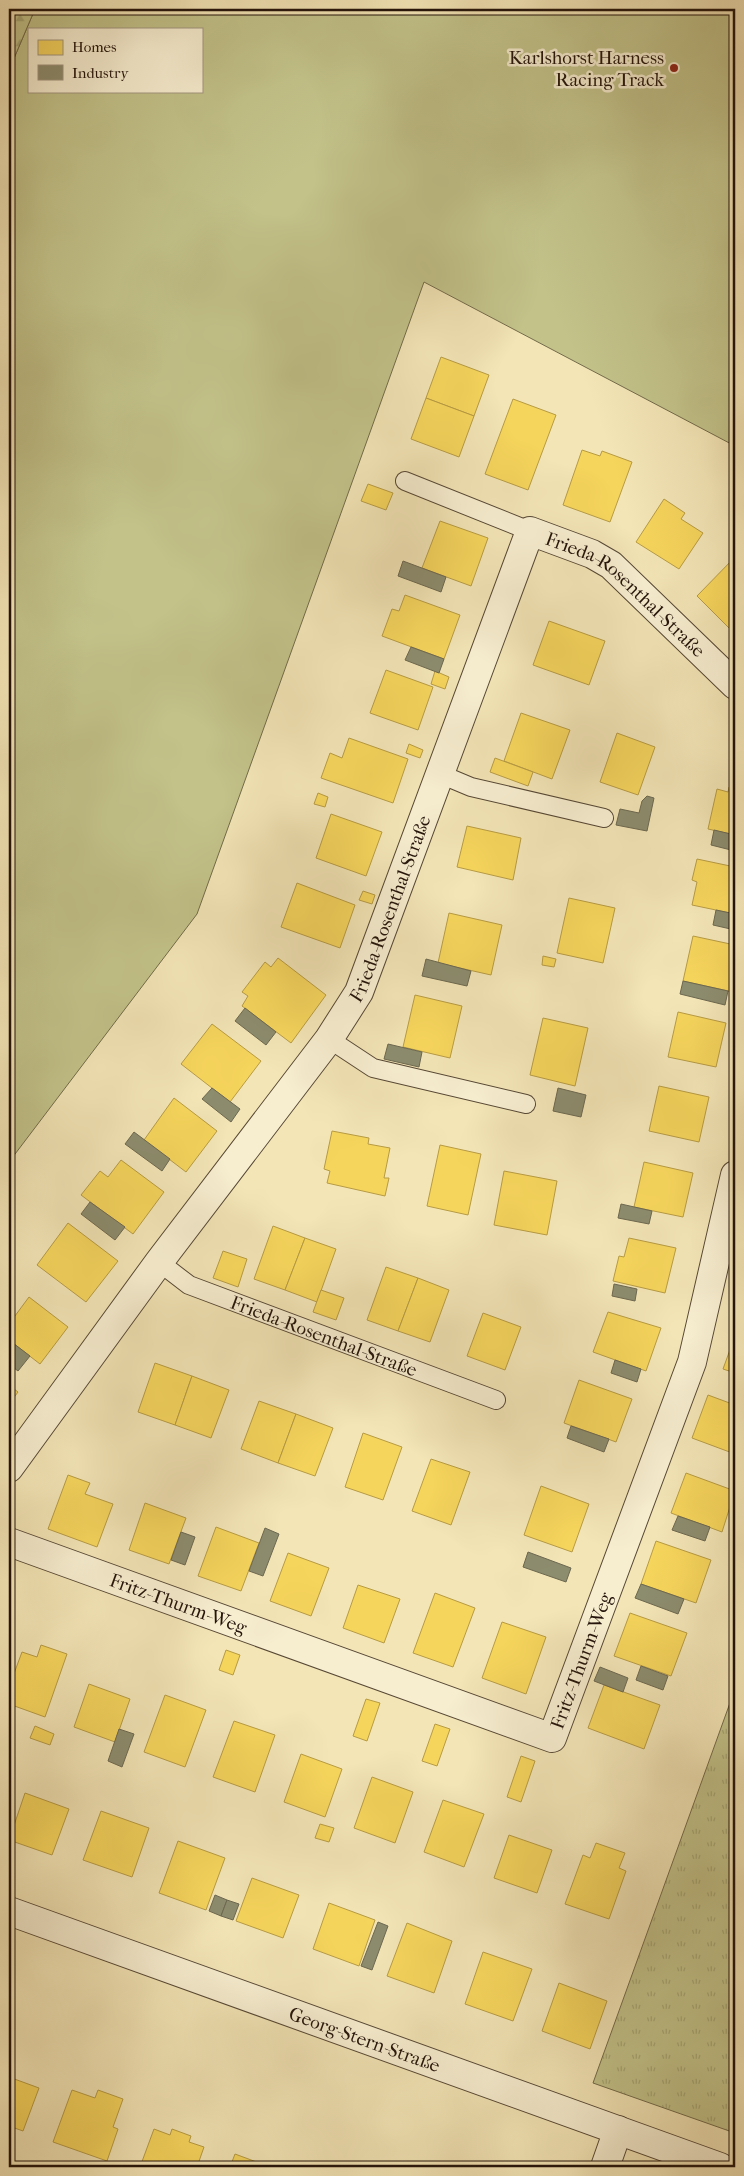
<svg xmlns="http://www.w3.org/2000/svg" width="744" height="2176" viewBox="0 0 744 2176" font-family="'IM FELL French Canon',serif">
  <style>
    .green { fill: #c2c289; stroke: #726a4a; fill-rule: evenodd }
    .forest { fill: url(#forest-firs); stroke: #726a4a }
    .park { fill: url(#park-tufts); stroke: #726a4a }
    .homes { fill: #f6d55c; stroke: #b79b43 }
    .industry { fill: #8c8c6e; stroke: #6c6850 }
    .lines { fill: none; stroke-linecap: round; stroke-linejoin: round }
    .service-casing { stroke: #574835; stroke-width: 20 }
    .minor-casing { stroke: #574835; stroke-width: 30 }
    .service { stroke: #f7eed0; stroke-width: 18 }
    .minor { stroke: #f7eed0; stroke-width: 28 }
    .poi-dot { fill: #8f2418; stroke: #f7eed0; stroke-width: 2 }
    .labels { text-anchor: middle; stroke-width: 5; stroke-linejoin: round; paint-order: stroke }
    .poi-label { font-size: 19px; fill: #23130a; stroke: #f7eed0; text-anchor: end }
    .street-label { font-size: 19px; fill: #23130a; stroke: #f7eed0 }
  </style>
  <defs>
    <pattern id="forest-firs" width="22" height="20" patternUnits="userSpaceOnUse" patternTransform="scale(1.25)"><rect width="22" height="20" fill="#c2c289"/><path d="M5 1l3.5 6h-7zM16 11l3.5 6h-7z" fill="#a6a675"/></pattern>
    <pattern id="park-tufts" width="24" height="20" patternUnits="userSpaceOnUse" patternTransform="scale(1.25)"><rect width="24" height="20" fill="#c2c289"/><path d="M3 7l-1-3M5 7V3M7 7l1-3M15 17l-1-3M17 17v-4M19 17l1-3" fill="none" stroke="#a6a675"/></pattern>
  </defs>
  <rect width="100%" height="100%" fill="#f3e5b6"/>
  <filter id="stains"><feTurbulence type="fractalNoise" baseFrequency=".004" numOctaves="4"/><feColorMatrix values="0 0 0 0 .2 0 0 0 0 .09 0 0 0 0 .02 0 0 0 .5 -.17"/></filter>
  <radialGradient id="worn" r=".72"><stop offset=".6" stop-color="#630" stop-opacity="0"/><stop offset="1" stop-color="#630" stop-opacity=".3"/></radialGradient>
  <!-- green -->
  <path class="green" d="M35 9H735V446L424 282 197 914 9 1162V70ZM29 29H201V91H29Z"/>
  <!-- forest -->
  <polygon class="forest" points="9,9 35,9 9,70"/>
  <!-- park -->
  <polygon class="park" points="735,1689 735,2133 593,2083"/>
  <!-- homes -->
  <g class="homes">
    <polygon points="441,357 489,375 474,416 426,398"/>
    <polygon points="426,398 474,416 459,457 411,439"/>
    <polygon points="513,399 556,415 528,490 485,474"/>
    <polygon points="582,450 600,456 602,451 632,462 610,522 563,505"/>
    <polygon points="368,484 393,493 386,510 361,501"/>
    <polygon points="664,499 685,513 681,519 703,533 679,569 636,542"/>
    <polygon points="440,521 488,538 471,586 422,568"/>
    <polygon points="735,557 735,629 733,632 697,596"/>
    <polygon points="405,595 460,615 444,659 382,636 392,609 399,611"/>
    <polygon points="549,621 605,641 589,685 533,665"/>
    <polygon points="386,670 433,687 418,730 370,713"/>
    <polygon points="435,671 449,677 445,689 431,684"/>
    <polygon points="521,713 570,730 552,779 504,761"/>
    <polygon points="617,733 655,747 638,795 600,782"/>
    <polygon points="349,738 408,759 393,803 321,778 330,753 342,758"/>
    <polygon points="409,744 423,750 420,758 406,753"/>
    <polygon points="495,758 533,772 528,786 490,772"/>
    <polygon points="729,787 735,788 735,835 708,829 717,789 728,792"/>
    <polygon points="318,793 328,797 325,807 314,804"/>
    <polygon points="331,814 382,832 366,876 316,858"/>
    <polygon points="467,826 521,838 513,880 457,867"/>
    <polygon points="697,859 735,867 735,914 692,905 697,882 692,880"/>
    <polygon points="297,883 355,905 340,948 281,927"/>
    <polygon points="363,891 375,895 372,904 359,900"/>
    <polygon points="569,898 615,908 603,963 557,953"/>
    <polygon points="449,913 502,925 491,975 438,963"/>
    <polygon points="693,936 735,945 735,981 733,992 683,981"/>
    <polygon points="543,956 556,959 554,967 542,965"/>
    <polygon points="278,958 326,995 291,1043 242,1006 248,996 242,992 265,962 271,967"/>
    <polygon points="415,995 462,1006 450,1058 403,1047"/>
    <polygon points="678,1012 726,1023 716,1067 668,1057"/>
    <polygon points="543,1018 588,1028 575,1086 530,1075"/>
    <polygon points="212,1024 261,1061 230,1102 181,1064"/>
    <polygon points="659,1086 709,1097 699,1142 649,1131"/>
    <polygon points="174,1098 217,1131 186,1172 144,1140"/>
    <polygon points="332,1131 369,1138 368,1144 390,1148 384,1178 389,1178 385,1196 327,1183 330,1171 324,1169"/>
    <polygon points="440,1145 481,1154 468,1215 427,1206"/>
    <polygon points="121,1160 164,1192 133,1234 81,1195 100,1171 108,1177"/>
    <polygon points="644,1162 693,1173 683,1217 634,1207"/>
    <polygon points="504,1171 557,1181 547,1235 494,1225"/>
    <polygon points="68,1223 118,1261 86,1302 37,1265"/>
    <polygon points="273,1226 305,1238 285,1290 254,1279"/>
    <polygon points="305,1238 336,1249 317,1302 285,1290"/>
    <polygon points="629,1238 676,1248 665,1293 613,1281 619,1256 624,1257"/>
    <polygon points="223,1251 247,1259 238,1287 213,1278"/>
    <polygon points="386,1267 418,1278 398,1331 367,1320"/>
    <polygon points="418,1278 449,1290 430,1342 398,1331"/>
    <polygon points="321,1290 344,1298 336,1320 313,1312"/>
    <polygon points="29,1297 68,1327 40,1364 9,1340 9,1324"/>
    <polygon points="608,1312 661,1328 646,1371 593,1352"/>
    <polygon points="483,1313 521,1327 505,1370 467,1356"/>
    <polygon points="735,1336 735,1373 723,1369"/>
    <polygon points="155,1363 192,1376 175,1425 138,1412"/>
    <polygon points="192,1376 229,1390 211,1438 175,1425"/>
    <polygon points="579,1380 632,1399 616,1442 564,1423"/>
    <polygon points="9,1385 18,1392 9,1404"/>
    <polygon points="708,1395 735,1405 735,1454 692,1438"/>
    <polygon points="259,1401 296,1414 278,1463 241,1449"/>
    <polygon points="296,1414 333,1428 315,1476 278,1463"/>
    <polygon points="363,1433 402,1447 383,1500 345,1487"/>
    <polygon points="431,1459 470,1472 451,1525 412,1511"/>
    <polygon points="686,1473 735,1491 722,1532 671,1513"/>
    <polygon points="68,1475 90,1483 85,1494 113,1504 97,1547 48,1529"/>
    <polygon points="541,1486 589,1504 572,1552 524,1535"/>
    <polygon points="145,1503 186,1518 169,1564 129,1550"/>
    <polygon points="216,1527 259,1543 241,1591 198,1576"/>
    <polygon points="656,1541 711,1560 696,1603 641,1584"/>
    <polygon points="288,1553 329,1568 311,1616 270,1601"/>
    <polygon points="358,1585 400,1599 384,1643 343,1628"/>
    <polygon points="435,1593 475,1608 453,1667 413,1653"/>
    <polygon points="630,1613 687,1633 671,1676 614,1656"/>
    <polygon points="502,1622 546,1637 526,1694 482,1678"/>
    <polygon points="41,1645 67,1654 45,1717 9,1704 9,1687 22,1652 37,1657"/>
    <polygon points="226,1650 240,1655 233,1675 219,1670"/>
    <polygon points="89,1684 130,1699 115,1742 74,1727"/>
    <polygon points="604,1685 660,1705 644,1749 588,1728"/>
    <polygon points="165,1695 206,1710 185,1767 144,1752"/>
    <polygon points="366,1699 380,1703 367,1741 353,1736"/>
    <polygon points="234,1721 275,1735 255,1792 213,1777"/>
    <polygon points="435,1724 450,1729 437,1766 422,1761"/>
    <polygon points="35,1726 54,1734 50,1745 30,1738"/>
    <polygon points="301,1754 342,1769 325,1817 284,1802"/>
    <polygon points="521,1756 535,1761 521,1802 507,1797"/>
    <polygon points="372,1777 413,1792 395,1843 354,1828"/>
    <polygon points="25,1793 69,1809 52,1855 9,1840"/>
    <polygon points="443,1800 484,1814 464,1867 424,1852"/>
    <polygon points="101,1811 149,1828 132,1877 83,1860"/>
    <polygon points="320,1824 334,1828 329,1842 315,1838"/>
    <polygon points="509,1835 552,1850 537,1893 494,1878"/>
    <polygon points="178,1841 225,1858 206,1910 159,1893"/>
    <polygon points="596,1843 625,1853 619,1868 626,1871 609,1919 565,1904 583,1855 590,1858"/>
    <polygon points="252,1878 299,1895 283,1938 236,1921"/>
    <polygon points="329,1903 375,1920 359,1966 313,1949"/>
    <polygon points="407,1923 452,1941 434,1993 387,1976"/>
    <polygon points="483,1952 532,1969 513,2021 465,2004"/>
    <polygon points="559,1983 607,2001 590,2049 542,2031"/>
    <polygon points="9,2077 39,2088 23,2131 9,2126"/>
    <polygon points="72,2090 95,2098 98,2090 123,2099 113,2127 118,2129 107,2161 53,2142"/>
    <polygon points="154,2129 170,2135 172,2129 191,2136 189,2142 204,2147 197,2167 140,2167"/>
    <polygon points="235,2154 270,2167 230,2167"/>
  </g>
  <!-- industry -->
  <g class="industry">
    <polygon points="403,561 446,577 441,592 398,576"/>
    <polygon points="411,647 444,659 439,673 405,660"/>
    <polygon points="647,796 654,798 647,831 616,825 620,809 639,813 642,801"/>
    <polygon points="714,830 735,835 735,851 711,845"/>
    <polygon points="716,910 735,914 735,930 713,925"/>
    <polygon points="426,959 471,971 467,986 422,976"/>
    <polygon points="683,981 728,991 725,1005 680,994"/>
    <polygon points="245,1008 276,1032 266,1045 235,1021"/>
    <polygon points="388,1044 422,1052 419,1067 384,1059"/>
    <polygon points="212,1088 240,1109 231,1122 202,1099"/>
    <polygon points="558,1088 586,1095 581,1117 553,1111"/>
    <polygon points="134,1132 170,1159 162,1171 125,1144"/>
    <polygon points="90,1202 125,1227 115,1240 81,1214"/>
    <polygon points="621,1204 652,1211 649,1224 618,1218"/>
    <polygon points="614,1284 637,1289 635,1301 612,1296"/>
    <polygon points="9,1340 30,1356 18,1371 9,1364"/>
    <polygon points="615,1360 641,1369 637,1382 611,1373"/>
    <polygon points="571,1426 609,1439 604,1452 567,1438"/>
    <polygon points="678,1516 710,1527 705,1541 672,1530"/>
    <polygon points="265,1528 279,1534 263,1576 249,1571"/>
    <polygon points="181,1532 195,1537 185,1565 171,1560"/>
    <polygon points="528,1552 571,1568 566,1582 523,1567"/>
    <polygon points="641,1584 684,1599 678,1614 635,1598"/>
    <polygon points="641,1666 668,1676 663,1690 636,1680"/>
    <polygon points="600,1667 628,1678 623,1692 594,1681"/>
    <polygon points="119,1729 134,1734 122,1767 108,1761"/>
    <polygon points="215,1895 227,1900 221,1916 209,1911"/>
    <polygon points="227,1900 239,1904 233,1920 221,1916"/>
    <polygon points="378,1922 388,1926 372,1970 361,1966"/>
  </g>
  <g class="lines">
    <!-- service casing -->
    <g class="service-casing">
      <g id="service">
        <polyline points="405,481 530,531"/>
        <polyline points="440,774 471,787 604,818"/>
        <polyline points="329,1039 373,1068 526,1104"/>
        <path id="s1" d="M159 1262 189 1285 496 1400"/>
      </g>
    </g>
    <!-- minor casing -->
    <g class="minor-casing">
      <g id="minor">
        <path id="s2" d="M9 1468 159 1262 329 1039 359 992 530 531 592 554 611 565 735 685"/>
        <path id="s3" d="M9 1542 552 1738 692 1362 735 1175"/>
        <path id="s4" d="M9 1911 720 2167"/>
        <polyline points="605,2167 618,2130"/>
      </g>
    </g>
    <!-- service -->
    <use href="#service" class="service"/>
    <!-- minor -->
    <use href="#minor" class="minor"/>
  </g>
  <!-- markers -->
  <circle class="poi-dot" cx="674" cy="68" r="5"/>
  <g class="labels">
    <!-- poi labels -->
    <g class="poi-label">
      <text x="664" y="64">Karlshorst Harness<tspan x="664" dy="22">Racing Track</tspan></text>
    </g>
    <!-- street labels -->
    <g class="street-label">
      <text dy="7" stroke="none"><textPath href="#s2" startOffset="1199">Frieda-Rosenthal-Straße</textPath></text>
      <text dy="7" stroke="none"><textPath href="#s2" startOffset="680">Frieda-Rosenthal-Straße</textPath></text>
      <text dy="7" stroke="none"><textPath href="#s1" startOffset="182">Frieda-Rosenthal-Straße</textPath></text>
      <text dy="7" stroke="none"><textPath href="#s3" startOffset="180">Fritz-Thurm-Weg</textPath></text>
      <text dy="7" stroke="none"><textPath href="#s3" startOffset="660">Fritz-Thurm-Weg</textPath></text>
      <text dy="7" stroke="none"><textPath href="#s4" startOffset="378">Georg-Stern-Straße</textPath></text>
    </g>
  </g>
  <!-- margin -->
  <rect width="744" height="2176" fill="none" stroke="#f3e5b6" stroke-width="30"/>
  <rect x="10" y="10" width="724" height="2156" fill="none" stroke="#23130a" stroke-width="2.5"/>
  <rect x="15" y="15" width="714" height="2146" fill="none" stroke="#23130a"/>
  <!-- legend -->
  <rect x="28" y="28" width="175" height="65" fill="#f7eed0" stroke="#a29681"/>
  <rect x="38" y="40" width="25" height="15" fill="#f6d55c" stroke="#a29681"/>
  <text x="72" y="52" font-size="15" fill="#23130a">Homes</text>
  <rect x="38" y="65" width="25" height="15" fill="#8c8c6e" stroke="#a29681"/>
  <text x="72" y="78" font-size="15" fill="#23130a">Industry</text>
  <rect width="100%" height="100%" filter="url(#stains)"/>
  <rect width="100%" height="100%" fill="url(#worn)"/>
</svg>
